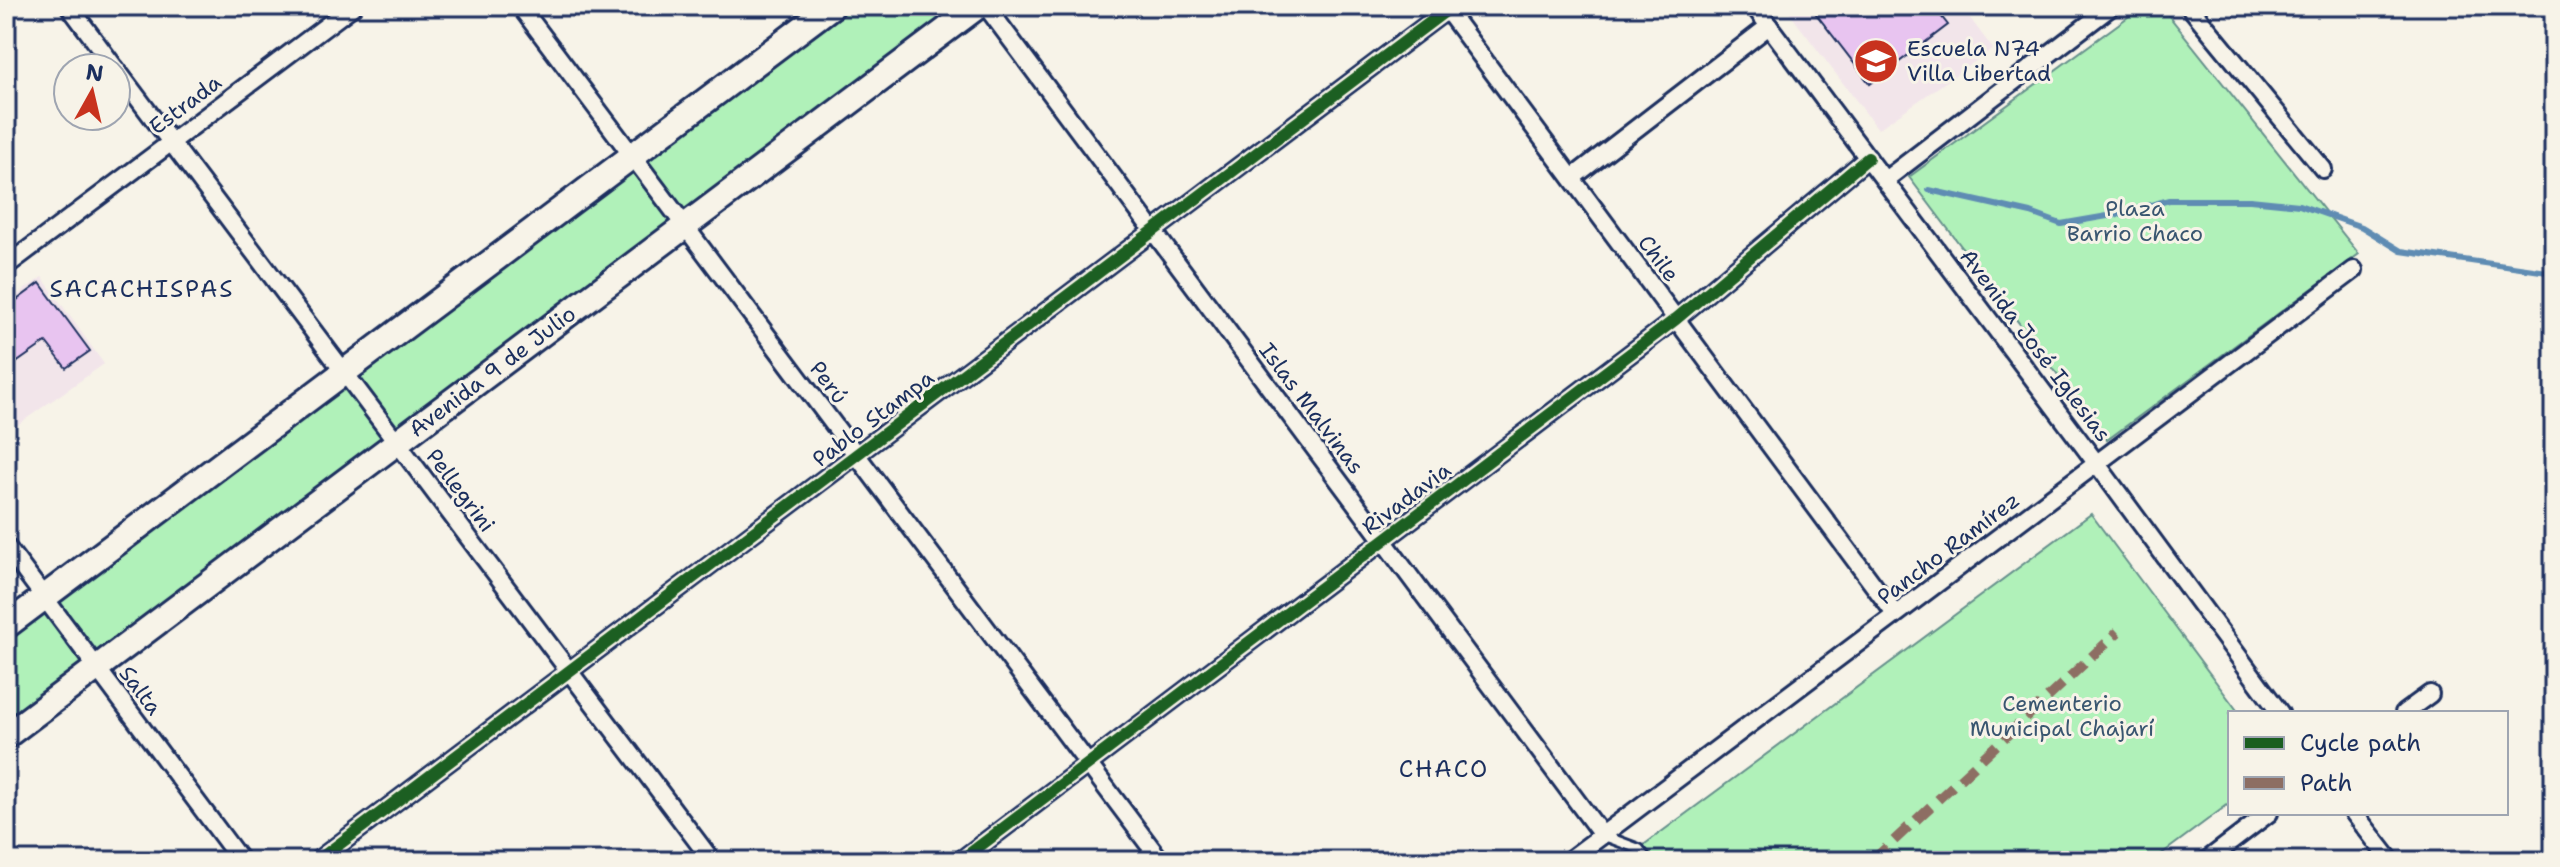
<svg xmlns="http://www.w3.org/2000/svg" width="2560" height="867" viewBox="0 0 2560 867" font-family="'Shantell Sans',sans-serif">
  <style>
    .built { fill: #f2e5ea }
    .green { fill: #b0f1b9; stroke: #66908c; stroke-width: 2 }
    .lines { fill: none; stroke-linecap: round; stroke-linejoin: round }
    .stream { stroke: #5e8cb3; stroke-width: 6 }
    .building { fill: #e8c4f0; stroke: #1b2f5e; stroke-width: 2 }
    .service-casing { stroke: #1b2f5e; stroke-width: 14 }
    .minor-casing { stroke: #1b2f5e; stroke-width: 22 }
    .secondary-casing { stroke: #1b2f5e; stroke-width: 30 }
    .service { stroke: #f7f3e8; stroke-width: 8 }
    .minor { stroke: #f7f3e8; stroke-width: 16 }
    .secondary { stroke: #f7f3e8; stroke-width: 24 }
    .quiet { stroke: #8d6e63; stroke-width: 10; stroke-dasharray: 20 10; stroke-linecap: butt }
    .cycleway-casing { stroke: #f7f3e8; stroke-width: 17 }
    .cycleway { stroke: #1b5e20; stroke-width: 12 }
    .labels { text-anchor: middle; stroke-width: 6; stroke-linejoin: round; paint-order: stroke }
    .poi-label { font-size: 22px; fill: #1b2f5e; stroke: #f7f3e8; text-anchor: start }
    .street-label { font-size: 22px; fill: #1b2f5e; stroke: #f7f3e8 }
    .park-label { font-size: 22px; fill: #395670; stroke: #f7f3e8 }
    .neighbourhood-label { font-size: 24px; letter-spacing: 2px; fill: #1b2f5e; stroke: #f7f3e8 }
  </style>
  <rect width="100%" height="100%" fill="#f7f3e8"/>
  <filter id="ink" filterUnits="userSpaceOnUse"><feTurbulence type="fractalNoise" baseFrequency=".0125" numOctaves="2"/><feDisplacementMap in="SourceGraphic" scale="16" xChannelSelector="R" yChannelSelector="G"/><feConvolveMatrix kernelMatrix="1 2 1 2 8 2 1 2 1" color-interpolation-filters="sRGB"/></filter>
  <g filter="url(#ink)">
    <!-- built -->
    <g class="built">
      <polygon points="1784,6 1961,6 1993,49 1878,129"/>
      <polygon points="42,277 104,364 6,433 6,303"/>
    </g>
    <!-- green -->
    <g class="green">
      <polygon points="847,6 963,6 688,213 644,158"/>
      <polygon points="2143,6 2161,6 2359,254 2107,440 1909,177"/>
      <polygon points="630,169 672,224 398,431 355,374"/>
      <polygon points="342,382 386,440 98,656 53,599"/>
      <polygon points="2091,514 2239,713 2230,713 2230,803 2152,861 1622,861"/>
      <polygon points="43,611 82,665 6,722 6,639"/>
    </g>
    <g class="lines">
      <!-- stream -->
      <polyline class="stream" points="1929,190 2031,213 2061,224 2119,214 2169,200 2250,200 2299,205 2362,227 2401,251 2554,273"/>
    </g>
    <!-- building -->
    <g class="building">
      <polygon points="1810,6 1933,6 1948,25 1870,84"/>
      <polygon points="40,283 90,351 66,368 46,342 6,370 6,308"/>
    </g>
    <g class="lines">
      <!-- service casing -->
      <g class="service-casing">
        <polyline id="service" points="1602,835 1639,849 1648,861"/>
      </g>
      <!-- minor casing -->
      <g class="minor-casing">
        <g id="minor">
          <polyline points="69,6 115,68"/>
          <polyline points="520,6 1161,861"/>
          <polyline points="986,6 1602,835"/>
          <polyline points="1444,6 1895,614"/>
          <polyline points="1754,6 2097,464 2280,713"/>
          <polyline points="2189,6 2323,169"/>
          <polyline points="116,69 712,861"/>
          <polyline points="1572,178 1769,26"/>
          <polyline points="1885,180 2112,6"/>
          <polyline points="6,266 353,6"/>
          <polyline points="6,546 241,861"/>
          <polyline points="2404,713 2430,694"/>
          <polyline points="2354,813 2391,861"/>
          <polyline points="317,861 1452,6"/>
          <polyline points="960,861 1676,319 1868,158"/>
          <polyline points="1568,861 2354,270"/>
          <polyline points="2206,861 2269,813"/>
        </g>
      </g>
      <!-- secondary casing -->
      <g class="secondary-casing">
        <g id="secondary">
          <polyline points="6,626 832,6"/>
          <polyline points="6,736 978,6"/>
        </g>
      </g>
      <!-- service -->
      <use href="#service" class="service"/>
      <!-- minor -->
      <use href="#minor" class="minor"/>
      <!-- secondary -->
      <use href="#secondary" class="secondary"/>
      <!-- quiet -->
      <polyline class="quiet" points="1872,861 2118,632"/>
      <!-- cycleway casing -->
      <g class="cycleway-casing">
        <g id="cycleway">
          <polyline points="317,861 1452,6"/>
          <polyline points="960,861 1676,319 1868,158"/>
        </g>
      </g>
      <!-- cycleway -->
      <use href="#cycleway" class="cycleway"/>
    </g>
  </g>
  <!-- icons -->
  <defs>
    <g id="school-disc" transform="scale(2.3)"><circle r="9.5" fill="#c8321e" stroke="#f7f3e8"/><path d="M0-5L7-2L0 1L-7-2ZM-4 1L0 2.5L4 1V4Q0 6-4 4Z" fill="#fff"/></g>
  </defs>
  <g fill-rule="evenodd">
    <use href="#school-disc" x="1876" y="61"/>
  </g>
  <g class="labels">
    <!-- poi labels -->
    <g class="poi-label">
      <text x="1907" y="56">Escuela N74<tspan x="1907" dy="25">Villa Libertad</tspan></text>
    </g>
    <!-- street labels -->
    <g class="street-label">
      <text transform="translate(185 104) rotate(-37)" y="8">Estrada</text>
      <text transform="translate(1659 258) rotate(53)" y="8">Chile</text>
      <text transform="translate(2036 345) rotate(53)" y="8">Avenida José Iglesias</text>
      <text transform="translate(492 371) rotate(-37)" y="8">Avenida 9 de Julio</text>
      <text transform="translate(829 382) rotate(53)" y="8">Perú</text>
      <text transform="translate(1312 408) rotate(53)" y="8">Islas Malvinas</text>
      <text transform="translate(873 418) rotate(-37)" y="8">Pablo Stampa</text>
      <text transform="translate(461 490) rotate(53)" y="8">Pellegrini</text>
      <text transform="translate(1406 498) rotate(-37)" y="8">Rivadavia</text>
      <text transform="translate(1948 548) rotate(-37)" y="8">Pancho Ramírez</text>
      <text transform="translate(141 690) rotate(53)" y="8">Salta</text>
    </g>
    <!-- park labels -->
    <g class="park-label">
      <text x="2135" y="216">Plaza<tspan x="2135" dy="25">Barrio Chaco</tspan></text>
      <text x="2062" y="711">Cementerio<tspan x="2062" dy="25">Municipal Chajarí</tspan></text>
    </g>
    <!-- neighbourhood labels -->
    <g class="neighbourhood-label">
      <text x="142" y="297">SACACHISPAS</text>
      <text x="1444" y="777">CHACO</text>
    </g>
  </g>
  <!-- margin -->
  <rect width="2560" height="867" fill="none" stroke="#f7f3e8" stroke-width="32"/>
  <rect x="16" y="16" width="2528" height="835" fill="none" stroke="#1b2f5e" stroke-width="3" filter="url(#ink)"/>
  <!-- legend -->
  <rect x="2228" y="711" width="280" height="104" fill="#f7f3e8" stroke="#9fa5b1" stroke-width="2"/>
  <rect x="2244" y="737" width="40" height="12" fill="#1b5e20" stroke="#9fa5b1" stroke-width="2"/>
  <text x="2300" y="751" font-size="24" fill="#1b2f5e">Cycle path</text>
  <rect x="2244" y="777" width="40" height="12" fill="#8d6e63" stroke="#9fa5b1" stroke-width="2"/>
  <text x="2300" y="791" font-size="24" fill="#1b2f5e">Path</text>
  <!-- north arrow -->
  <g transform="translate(92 92) rotate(8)"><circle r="38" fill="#f7f3e8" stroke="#9fa5b1" stroke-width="2"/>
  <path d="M0-6L14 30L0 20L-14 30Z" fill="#c8321e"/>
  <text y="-12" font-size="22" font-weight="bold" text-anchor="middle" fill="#1b2f5e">N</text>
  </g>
</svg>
